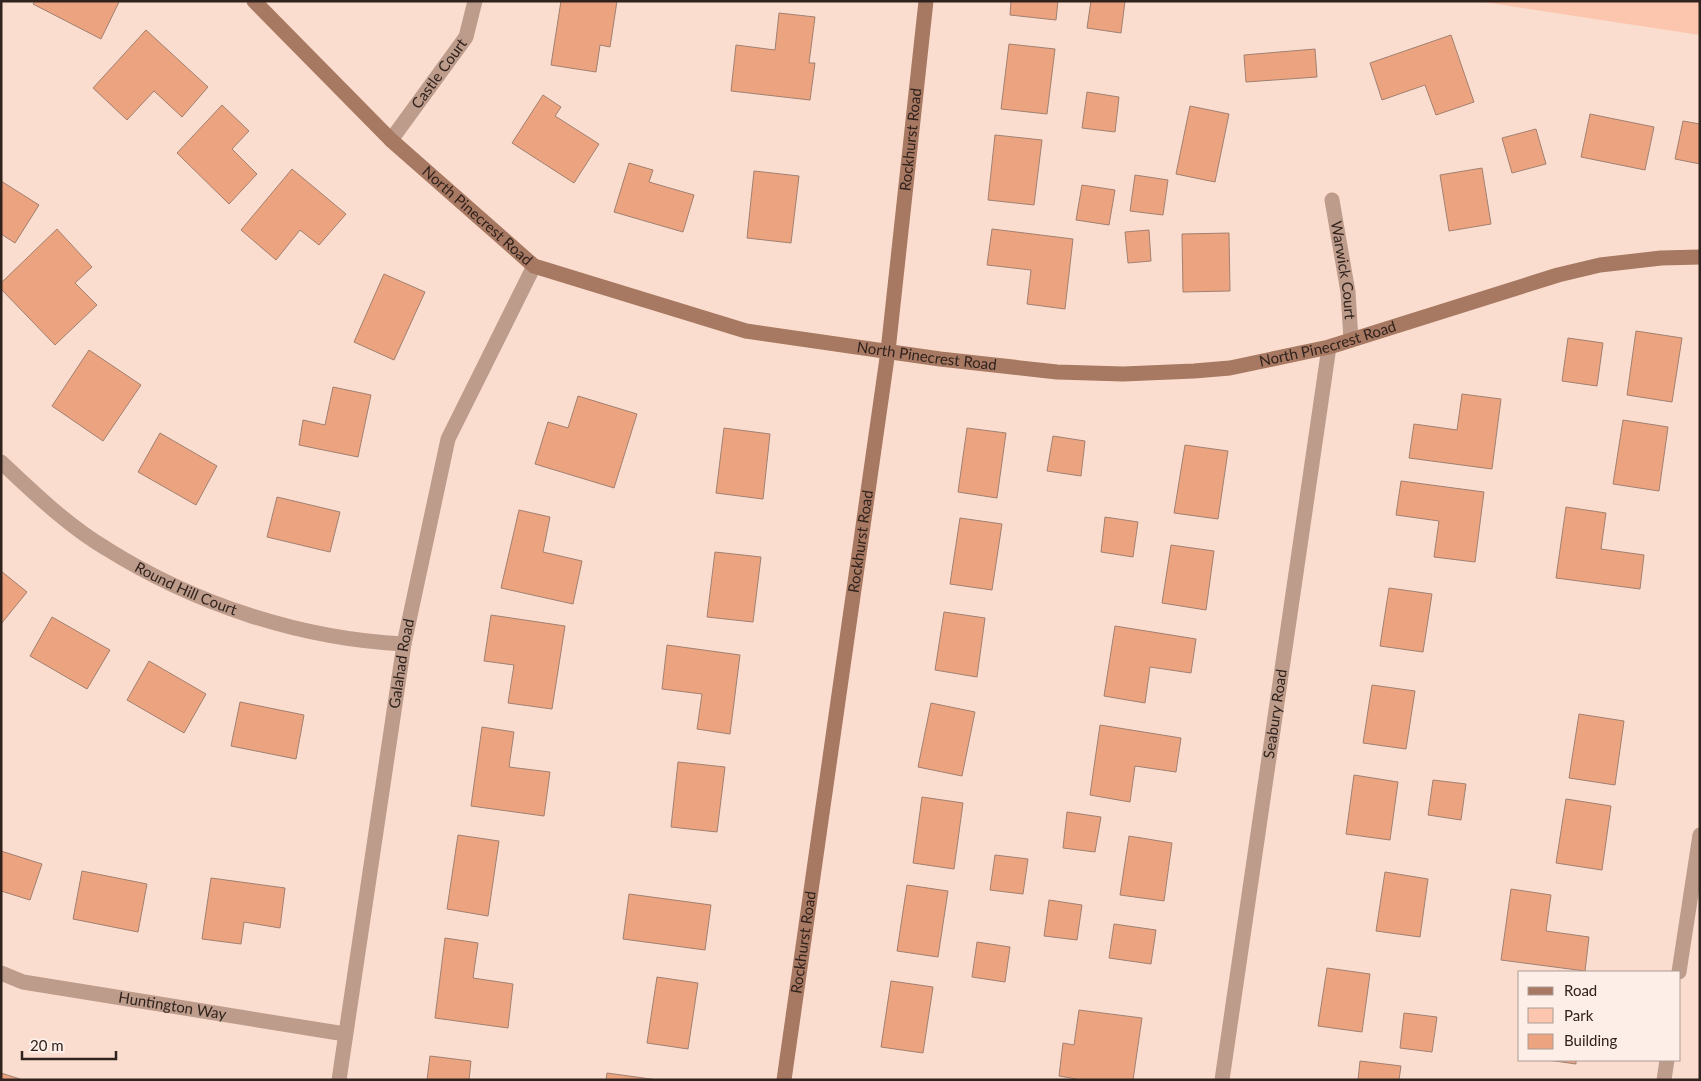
<svg xmlns="http://www.w3.org/2000/svg" width="1701" height="1081" viewBox="0 0 1701 1081" font-family="Lato,sans-serif">
  <style>
    .green { fill: #fbc6ad }
    .building { fill: #eca380; stroke: #a18070 }
    .lines { fill: none; stroke-linecap: round; stroke-linejoin: round }
    .street { stroke: #bd9c8c; stroke-width: 15 }
    .secondary { stroke: #a77862; stroke-width: 15 }
    .labels { text-anchor: middle; stroke-width: 4; stroke-linejoin: round; paint-order: stroke }
    .street-label { font-size: 15px; fill: #30221c; stroke: #fdeee7 }
  </style>
  <rect width="100%" height="100%" fill="#fbddcf"/>
  <!-- green -->
  <polygon class="green" points="1477,1 1700,1 1700,35"/>
  <!-- building -->
  <g class="building">
    <polygon points="35,1 117,1 119,2 101,39 33,4"/>
    <polygon points="561,1 617,1 610,47 600,45 596,72 551,65"/>
    <polygon points="1011,1 1058,1 1056,20 1010,15"/>
    <polygon points="1091,1 1125,1 1121,33 1087,28"/>
    <polygon points="779,13 815,17 809,63 815,63 810,100 731,91 736,45 775,50"/>
    <polygon points="146,30 208,87 182,117 154,91 127,120 93,88"/>
    <polygon points="1451,35 1474,102 1436,115 1425,85 1382,100 1370,63"/>
    <polygon points="1009,44 1055,49 1047,114 1001,109"/>
    <polygon points="1315,49 1317,77 1246,82 1244,55"/>
    <polygon points="1087,92 1119,97 1115,132 1082,128"/>
    <polygon points="543,95 561,107 555,116 599,144 574,183 512,143"/>
    <polygon points="222,105 249,131 232,149 257,174 229,204 177,153"/>
    <polygon points="1190,106 1229,114 1215,182 1176,174"/>
    <polygon points="1590,114 1654,127 1645,170 1581,157"/>
    <polygon points="1683,121 1700,124 1700,164 1675,159"/>
    <polygon points="1536,129 1546,164 1512,173 1502,138"/>
    <polygon points="995,135 1042,140 1034,205 988,200"/>
    <polygon points="629,163 653,170 649,182 694,195 683,232 614,212"/>
    <polygon points="1482,168 1491,224 1449,231 1440,175"/>
    <polygon points="292,169 346,214 319,245 300,230 276,260 241,230"/>
    <polygon points="754,171 799,176 791,243 747,238"/>
    <polygon points="1135,175 1168,180 1163,215 1130,211"/>
    <polygon points="1,181 39,205 15,243 1,234"/>
    <polygon points="1082,185 1115,190 1109,225 1076,220"/>
    <polygon points="57,229 92,267 75,283 97,305 55,345 1,289 1,283"/>
    <polygon points="992,229 1073,239 1065,309 1027,304 1031,270 987,265"/>
    <polygon points="1149,230 1151,261 1128,263 1125,232"/>
    <polygon points="1229,233 1230,291 1183,292 1182,234"/>
    <polygon points="384,274 425,292 394,360 354,342"/>
    <polygon points="1636,331 1682,338 1672,402 1627,395"/>
    <polygon points="1568,338 1603,343 1597,386 1562,381"/>
    <polygon points="89,350 141,385 103,441 52,406"/>
    <polygon points="333,387 371,395 358,457 299,445 303,420 325,425"/>
    <polygon points="1462,394 1501,399 1492,469 1409,458 1414,424 1457,430"/>
    <polygon points="578,396 637,414 614,488 535,464 548,422 568,428"/>
    <polygon points="1623,420 1668,427 1659,491 1613,484"/>
    <polygon points="724,428 770,434 763,499 716,493"/>
    <polygon points="967,428 1006,433 997,498 958,492"/>
    <polygon points="160,433 217,466 196,505 138,472"/>
    <polygon points="1053,436 1085,441 1081,476 1047,471"/>
    <polygon points="1185,445 1228,451 1218,519 1174,513"/>
    <polygon points="1401,481 1484,492 1475,562 1434,557 1439,521 1396,515"/>
    <polygon points="277,497 340,512 330,552 267,537"/>
    <polygon points="1566,507 1606,513 1601,549 1644,555 1640,589 1556,578"/>
    <polygon points="519,510 550,517 543,552 582,561 573,604 501,588"/>
    <polygon points="1105,517 1138,522 1133,557 1101,552"/>
    <polygon points="960,518 1002,524 992,590 950,584"/>
    <polygon points="1171,545 1214,551 1206,610 1162,603"/>
    <polygon points="715,552 761,557 753,622 707,617"/>
    <polygon points="1,571 27,592 1,624"/>
    <polygon points="1389,588 1432,594 1423,652 1380,646"/>
    <polygon points="944,612 985,618 977,677 935,670"/>
    <polygon points="491,615 565,626 552,709 508,703 514,665 484,661"/>
    <polygon points="52,617 110,650 87,689 30,656"/>
    <polygon points="1115,626 1196,639 1191,673 1150,667 1145,703 1104,696"/>
    <polygon points="667,645 740,655 730,734 697,729 702,694 662,689"/>
    <polygon points="149,661 206,694 184,733 127,700"/>
    <polygon points="1372,685 1415,691 1406,749 1363,743"/>
    <polygon points="240,702 304,715 296,759 231,746"/>
    <polygon points="931,703 975,712 962,776 918,767"/>
    <polygon points="1579,714 1624,721 1615,785 1569,778"/>
    <polygon points="1100,725 1181,738 1176,772 1135,766 1130,802 1090,795"/>
    <polygon points="482,727 514,732 509,767 550,772 544,816 471,806"/>
    <polygon points="678,762 725,767 717,832 671,827"/>
    <polygon points="1354,775 1398,782 1390,840 1346,834"/>
    <polygon points="1433,780 1466,784 1461,820 1428,815"/>
    <polygon points="922,797 963,803 954,869 913,863"/>
    <polygon points="1566,799 1611,806 1602,870 1556,863"/>
    <polygon points="1067,812 1101,817 1095,852 1063,848"/>
    <polygon points="458,835 499,841 488,916 447,909"/>
    <polygon points="1129,836 1172,843 1164,901 1120,895"/>
    <polygon points="1,851 42,864 30,900 1,891"/>
    <polygon points="995,855 1028,859 1023,894 990,890"/>
    <polygon points="82,871 147,884 138,932 73,919"/>
    <polygon points="1385,872 1428,879 1420,937 1376,931"/>
    <polygon points="211,878 285,888 280,928 244,922 241,944 202,939"/>
    <polygon points="907,885 948,891 938,957 897,951"/>
    <polygon points="1511,889 1551,895 1546,931 1589,937 1585,971 1501,960"/>
    <polygon points="629,894 711,905 705,950 623,939"/>
    <polygon points="1049,900 1082,905 1077,940 1044,936"/>
    <polygon points="1114,924 1156,930 1151,964 1109,958"/>
    <polygon points="445,938 478,943 473,978 513,984 508,1028 435,1018"/>
    <polygon points="977,942 1010,947 1005,982 972,977"/>
    <polygon points="1327,968 1370,974 1362,1032 1318,1026"/>
    <polygon points="657,977 698,983 688,1049 647,1043"/>
    <polygon points="891,981 933,987 923,1053 881,1047"/>
    <polygon points="1079,1010 1142,1018 1133,1080 1082,1080 1059,1076 1063,1043 1074,1045"/>
    <polygon points="1404,1013 1437,1017 1432,1052 1400,1048"/>
    <polygon points="430,1056 471,1061 469,1080 427,1080"/>
    <polygon points="1548,1060 1576,1060 1576,1064"/>
    <polygon points="1360,1061 1401,1066 1399,1080 1358,1080"/>
    <polygon points="1,1073 20,1079 20,1080 1,1080"/>
    <polygon points="607,1073 658,1080 606,1080"/>
  </g>
  <g class="lines">
    <!-- street -->
    <g class="street">
      <path id="s1" d="M391 140 466 37 475 1"/>
      <path id="s2" d="M1332 200 1348 292 1351 340"/>
      <path id="s3" d="M1 462C34 493 68 526 107 549 195 604 300 639 404 644"/>
      <polyline points="1679,972 1700,835"/>
      <path id="s4" d="M1 973 23 982 345 1034"/>
      <path id="s5" d="M339 1080 404 644 448 439 534 266"/>
      <path id="s6" d="M1222 1080 1329 347"/>
      <polyline points="1664,1080 1667,1060"/>
    </g>
    <!-- secondary -->
    <g class="secondary">
      <path id="s7" d="M254 1 391 140 534 266 746 331 940 359 1057 372 1123 374 1194 371 1230 368 1329 347 1558 275 1600 265 1661 258 1700 257"/>
      <path id="s8" d="M784 1080 888 351 926 1"/>
    </g>
  </g>
  <g class="labels">
    <!-- street labels -->
    <g class="street-label">
      <text dy="5" stroke="none"><textPath href="#s1" startOffset="82">Castle Court</textPath></text>
      <text dy="5" stroke="none"><textPath href="#s8" startOffset="949">Rockhurst Road</textPath></text>
      <text dy="5" stroke="none"><textPath href="#s7" startOffset="310">North Pinecrest Road</textPath></text>
      <text dy="5" stroke="none"><textPath href="#s2" startOffset="71">Warwick Court</textPath></text>
      <text dy="5" stroke="none"><textPath href="#s7" startOffset="1195">North Pinecrest Road</textPath></text>
      <text dy="5" stroke="none"><textPath href="#s7" startOffset="790">North Pinecrest Road</textPath></text>
      <text dy="5" stroke="none"><textPath href="#s8" startOffset="544">Rockhurst Road</textPath></text>
      <text dy="5" stroke="none"><textPath href="#s3" startOffset="226">Round Hill Court</textPath></text>
      <text dy="5" stroke="none"><textPath href="#s5" startOffset="421">Galahad Road</textPath></text>
      <text dy="5" stroke="none"><textPath href="#s6" startOffset="370">Seabury Road</textPath></text>
      <text dy="5" stroke="none"><textPath href="#s8" startOffset="139">Rockhurst Road</textPath></text>
      <text dy="5" stroke="none"><textPath href="#s4" startOffset="175">Huntington Way</textPath></text>
    </g>
  </g>
  <!-- border -->
  <rect width="1701" height="1081" fill="none" stroke="#30221c" stroke-width="5"/>
  <!-- legend -->
  <rect x="1518" y="971" width="162" height="90" fill="#fdeee7" stroke="#ab9c96"/>
  <rect x="1528" y="987" width="25" height="8" fill="#a77862" stroke="#ab9c96"/>
  <text x="1564" y="996" font-size="15" fill="#30221c">Road</text>
  <rect x="1528" y="1008" width="25" height="15" fill="#fbc6ad" stroke="#ab9c96"/>
  <text x="1564" y="1021" font-size="15" fill="#30221c">Park</text>
  <rect x="1528" y="1034" width="25" height="15" fill="#eca380" stroke="#ab9c96"/>
  <text x="1564" y="1046" font-size="15" fill="#30221c">Building</text>
  <!-- scale -->
  <path d="M22 1051v8h94v-8" fill="none" stroke="#30221c" stroke-width="2.5"/>
  <text x="30" y="1051" font-size="15" fill="#30221c" stroke="#fdeee7" stroke-width="4" paint-order="stroke">20 m</text>
</svg>
